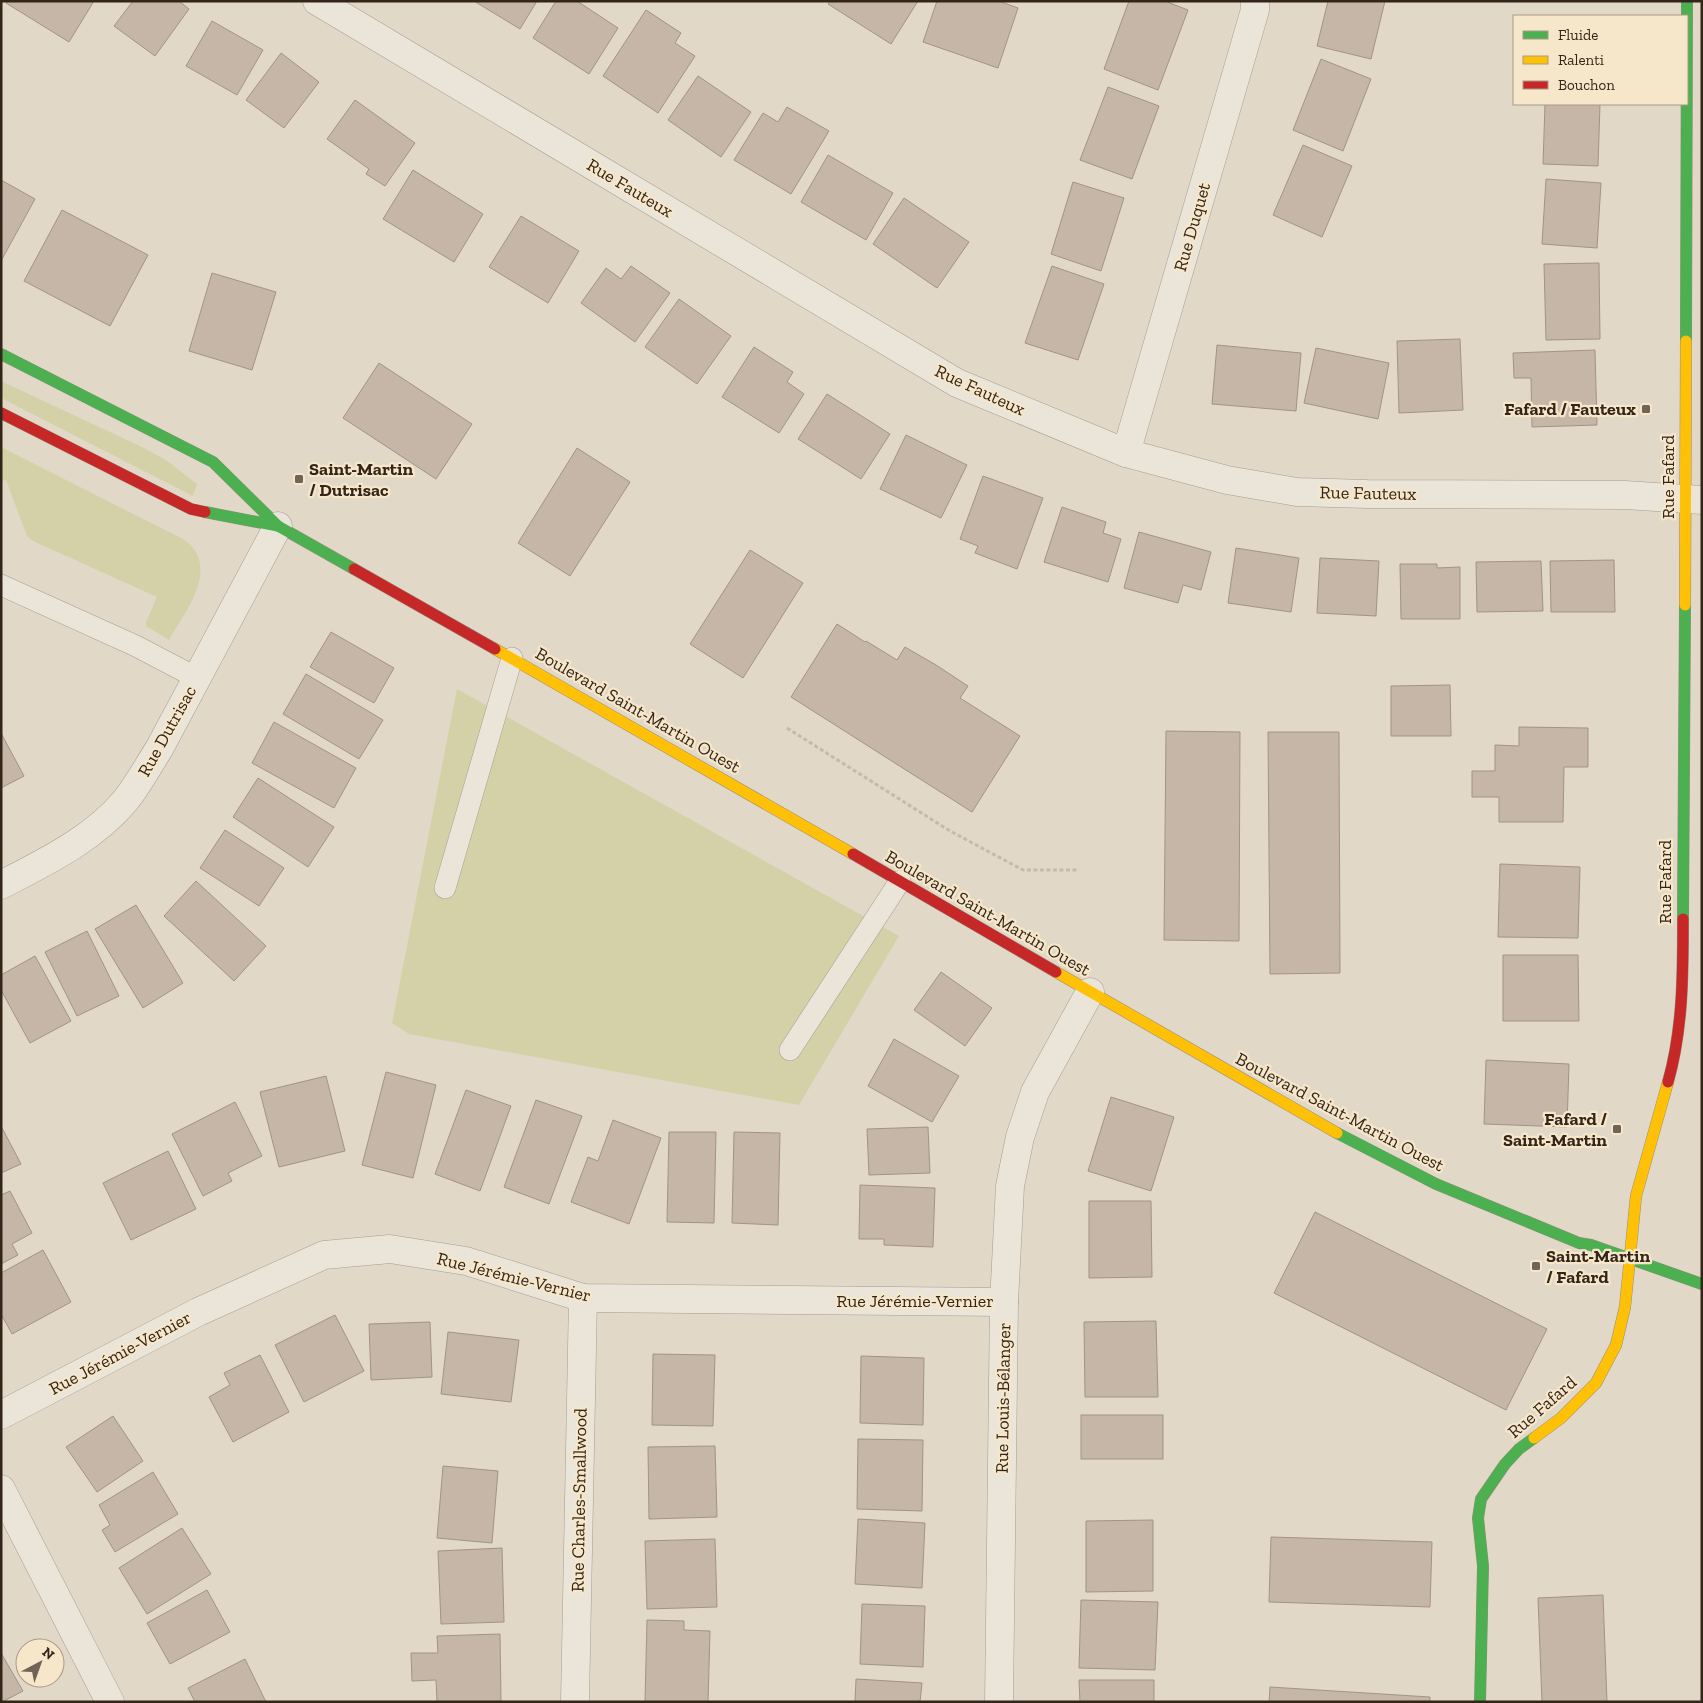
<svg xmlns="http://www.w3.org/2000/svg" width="1703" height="1703" viewBox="0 0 1703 1703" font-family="'Zilla Slab',serif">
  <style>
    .green { fill: #d4d1a8 }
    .building { fill: #c6b6a8; stroke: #a29387 }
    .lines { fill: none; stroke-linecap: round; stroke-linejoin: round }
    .lane-casing { stroke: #a69d91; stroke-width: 22 }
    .street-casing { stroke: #a69d91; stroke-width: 29 }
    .fast-casing { stroke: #968d81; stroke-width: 12 }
    .slow-casing { stroke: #968d81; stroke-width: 12 }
    .jam-casing { stroke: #968d81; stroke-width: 12 }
    .path { stroke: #c2bbb1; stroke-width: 3; stroke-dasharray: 4 2.5; stroke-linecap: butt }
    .lane { stroke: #eae4d9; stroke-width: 21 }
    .street { stroke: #eae4d9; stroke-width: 28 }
    .fast { stroke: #4caf50; stroke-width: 11 }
    .slow { stroke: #ffc107; stroke-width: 11 }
    .jam { stroke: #c62828; stroke-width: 11 }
    .poi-dot { fill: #716457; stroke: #f6e7ca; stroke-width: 2 }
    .labels { text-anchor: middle; stroke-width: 4.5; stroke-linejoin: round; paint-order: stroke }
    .street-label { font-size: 18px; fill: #34251a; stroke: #f6e7ca }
    .poi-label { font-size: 18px; font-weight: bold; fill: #34251a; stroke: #f6e7ca; text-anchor: end }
  </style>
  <rect width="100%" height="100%" fill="#e2d8c7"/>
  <!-- green -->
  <g class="green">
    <polygon points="1,381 142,447 166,460 197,484 193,496 1,398"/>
    <path d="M1 447 167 531C176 535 187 540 193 548 215 576 183 615 169 640L146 626V622L157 597 33 541 27 536 6 480 1 481Z"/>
    <polygon points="457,689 899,936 799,1105 409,1034 392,1023"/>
  </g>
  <!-- building -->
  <g class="building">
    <polygon points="7,1 94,1 69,42 6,3"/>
    <polygon points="133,1 179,1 189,9 155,56 114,26"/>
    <polygon points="474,1 537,1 520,29"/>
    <polygon points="556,1 577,1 618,28 589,74 533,38"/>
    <polygon points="830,1 918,1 891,44 828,4"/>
    <polygon points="937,1 999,1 1018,8 998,68 923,42"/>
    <polygon points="1129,1 1165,1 1188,10 1158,90 1104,69"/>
    <polygon points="1328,1 1385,1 1371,59 1317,46"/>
    <polygon points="646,10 681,33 675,43 695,56 658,113 603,76"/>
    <polygon points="212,21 263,50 237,95 186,66"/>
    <polygon points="281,53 319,82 284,128 246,100"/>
    <polygon points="1321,59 1371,79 1343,151 1293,130"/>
    <polygon points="698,76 751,112 721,157 668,120"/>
    <polygon points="1108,87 1159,106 1132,179 1080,160"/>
    <polygon points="355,100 415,143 385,186 366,174 369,169 327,139"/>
    <polygon points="1545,104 1600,104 1598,166 1543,164"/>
    <polygon points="787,107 829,131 791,194 734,160 763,113 778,122"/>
    <polygon points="1303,145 1352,166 1322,237 1273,215"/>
    <polygon points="828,155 893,193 866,240 801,202"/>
    <polygon points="413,170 483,214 454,262 383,219"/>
    <polygon points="1546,179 1601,183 1597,248 1542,244"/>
    <polygon points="1,180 35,199 1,261"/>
    <polygon points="1073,182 1124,198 1101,271 1051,254"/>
    <polygon points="904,198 969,242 937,288 873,244"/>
    <polygon points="62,210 148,255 110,326 24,281"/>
    <polygon points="521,216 579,251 548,303 489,267"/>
    <polygon points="1599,263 1600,339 1546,340 1544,264"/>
    <polygon points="631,266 670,293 635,342 581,303 606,268 621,279"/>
    <polygon points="1052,266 1104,284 1078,360 1025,343"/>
    <polygon points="212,273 276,292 252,370 189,351"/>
    <polygon points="679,299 731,336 697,384 645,347"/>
    <polygon points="1460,339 1463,410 1399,413 1397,341"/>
    <polygon points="1217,345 1301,353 1296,411 1212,404"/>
    <polygon points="754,347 793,372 787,382 804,394 779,433 722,397"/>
    <polygon points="1316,348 1389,363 1378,419 1304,403"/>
    <polygon points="1595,350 1597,425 1532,427 1531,378 1514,378 1513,353"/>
    <polygon points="379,363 472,424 436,479 343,418"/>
    <polygon points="827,394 890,434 861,479 798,439"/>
    <polygon points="906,435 967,465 941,518 880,489"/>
    <polygon points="577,448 630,482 570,576 518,543"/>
    <polygon points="983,476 1043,498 1017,569 975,553 978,546 960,539"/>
    <polygon points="1062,507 1106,522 1103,533 1121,539 1108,582 1044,562"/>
    <polygon points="1139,532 1211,552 1201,590 1183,585 1178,603 1124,588"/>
    <polygon points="1236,548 1299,558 1291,612 1228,603"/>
    <polygon points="750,550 803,583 743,678 690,644"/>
    <polygon points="1320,558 1379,561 1376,616 1317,613"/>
    <polygon points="1614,560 1615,612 1551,612 1550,561"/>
    <polygon points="1541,561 1543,611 1477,612 1476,562"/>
    <polygon points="1400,564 1437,564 1437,568 1460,567 1460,619 1401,619"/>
    <polygon points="837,624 865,642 866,641 897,660 905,647 936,665 968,686 960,698 1020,736 972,812 791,697"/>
    <polygon points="331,632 394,668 374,703 310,667"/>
    <polygon points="306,674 383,720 359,759 283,714"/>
    <polygon points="1450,685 1451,736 1391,736 1391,686"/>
    <polygon points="274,722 356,768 334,808 252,763"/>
    <polygon points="1519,727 1588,728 1588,767 1564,767 1563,822 1499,822 1499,797 1472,797 1472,771 1495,771 1495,745 1519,746"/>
    <polygon points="1166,731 1240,732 1239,941 1164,940"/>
    <polygon points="1268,732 1339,732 1340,973 1270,974"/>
    <polygon points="1,733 24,776 1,788"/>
    <polygon points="258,778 334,827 308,867 233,817"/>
    <polygon points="225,830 284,868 259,906 200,868"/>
    <polygon points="1500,864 1580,867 1578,938 1498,937"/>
    <polygon points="196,881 266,946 234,981 164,916"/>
    <polygon points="136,905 183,983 143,1008 95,929"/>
    <polygon points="87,931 119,996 77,1016 45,952"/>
    <polygon points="1503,955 1578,955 1579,1021 1503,1021"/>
    <polygon points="35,956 71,1021 30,1043 1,990 1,975"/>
    <polygon points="941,972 992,1008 965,1046 914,1010"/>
    <polygon points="894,1039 959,1076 932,1122 868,1086"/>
    <polygon points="1486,1060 1569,1064 1567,1127 1484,1124"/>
    <polygon points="386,1072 436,1085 413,1178 362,1165"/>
    <polygon points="326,1076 345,1151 279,1167 260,1092"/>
    <polygon points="466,1090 511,1106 480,1191 435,1174"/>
    <polygon points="1111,1097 1174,1117 1151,1191 1088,1171"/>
    <polygon points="536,1100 582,1116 549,1204 504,1187"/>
    <polygon points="235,1102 262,1156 228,1173 232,1181 203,1196 172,1134"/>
    <polygon points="613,1120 661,1138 629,1224 571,1202 588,1157 598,1161"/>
    <polygon points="1,1126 21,1164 1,1173"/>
    <polygon points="928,1127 930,1173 869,1175 867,1129"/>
    <polygon points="669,1132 716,1132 714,1223 667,1222"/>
    <polygon points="734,1132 780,1133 778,1225 732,1223"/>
    <polygon points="168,1151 196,1209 131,1240 103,1183"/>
    <polygon points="860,1185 935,1188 933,1247 884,1245 884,1239 859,1239"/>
    <polygon points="10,1191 32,1233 12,1244 18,1255 1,1264 1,1195"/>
    <polygon points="1089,1201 1151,1201 1152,1277 1089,1278"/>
    <polygon points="1315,1212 1547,1329 1506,1410 1274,1293"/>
    <polygon points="43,1250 71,1302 12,1334 1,1314 1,1273"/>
    <polygon points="335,1315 364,1371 304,1402 275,1345"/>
    <polygon points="1156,1321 1158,1397 1085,1397 1084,1322"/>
    <polygon points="430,1322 432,1377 371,1380 369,1324"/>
    <polygon points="448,1332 519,1340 511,1402 441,1394"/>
    <polygon points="653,1354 715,1355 713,1426 652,1425"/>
    <polygon points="260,1355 289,1412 233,1442 209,1397 230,1385 224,1373"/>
    <polygon points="861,1356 924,1358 923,1425 860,1423"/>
    <rect x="1081" y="1415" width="82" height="44"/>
    <polygon points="113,1416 143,1461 97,1492 66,1447"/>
    <polygon points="858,1439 923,1440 922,1511 857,1509"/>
    <polygon points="715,1446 717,1517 649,1519 648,1447"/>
    <polygon points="443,1466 498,1471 492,1543 437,1538"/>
    <polygon points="153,1472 178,1514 115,1552 102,1530 110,1525 99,1505"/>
    <polygon points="858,1519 925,1523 922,1588 855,1584"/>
    <polygon points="1153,1520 1153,1591 1086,1592 1086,1521"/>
    <polygon points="182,1528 211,1574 147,1614 119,1568"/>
    <polygon points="1271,1537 1432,1542 1430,1607 1269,1602"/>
    <polygon points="715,1539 717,1607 647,1609 645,1541"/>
    <polygon points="502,1548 504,1622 441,1624 438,1551"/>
    <polygon points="207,1590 230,1632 170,1664 147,1623"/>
    <polygon points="1603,1595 1607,1702 1542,1702 1538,1598"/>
    <polygon points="1081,1600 1158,1602 1155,1670 1079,1668"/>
    <polygon points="862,1604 925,1606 923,1667 860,1664"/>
    <polygon points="647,1620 684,1621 684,1630 710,1631 708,1702 645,1702"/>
    <polygon points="500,1634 501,1702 437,1702 436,1680 412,1681 411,1653 438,1653 437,1636"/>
    <polygon points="1,1653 23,1691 2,1702 1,1702"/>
    <polygon points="245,1659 266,1702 195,1702 188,1688"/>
    <polygon points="856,1679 922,1683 920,1702 855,1702"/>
    <polygon points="1079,1680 1154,1680 1154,1702 1080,1702"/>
    <polygon points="1270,1687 1430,1697 1430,1702 1269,1702"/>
  </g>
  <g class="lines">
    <!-- lane casing -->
    <g class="lane-casing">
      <g id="lane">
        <polyline points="1,585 136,646 197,678"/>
        <polyline points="445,888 512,658"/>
        <polyline points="790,1050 900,881"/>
      </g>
    </g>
    <!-- street casing -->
    <g class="street-casing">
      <g id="street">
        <polyline points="317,1 957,383 1126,453 1227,480 1297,492 1367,494 1625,495 1702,500"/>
        <polyline points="1126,453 1255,10 1255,1"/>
        <path d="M1 885C45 862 92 840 125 801 138 785 148 766 159 749L278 526"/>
        <polyline points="1,1415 198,1312 324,1255 390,1249 466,1261 583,1298 1004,1302"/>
        <polyline points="1,1489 110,1702"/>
        <polyline points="575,1702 583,1298"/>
        <polyline points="999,1702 1004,1302 1010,1186 1020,1137 1035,1092 1090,992"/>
      </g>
    </g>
    <!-- fast casing -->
    <g class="fast-casing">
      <g id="fast">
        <polyline points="1686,341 1687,1"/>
        <polyline points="1,354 213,462 278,526 354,569"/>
        <polyline points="205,512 278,526"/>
        <polyline points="1683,919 1685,605"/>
        <polyline points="1337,1133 1436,1184 1579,1243 1591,1245 1702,1284"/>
        <polyline points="1480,1702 1483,1566 1478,1518 1481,1499 1505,1464 1519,1449 1534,1438"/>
      </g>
    </g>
    <!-- slow casing -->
    <g class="slow-casing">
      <g id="slow">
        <polyline points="1685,605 1686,341"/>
        <polyline points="495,649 853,854"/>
        <polyline points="1056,972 1337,1133"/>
        <polyline points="1534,1438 1561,1418 1596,1383 1616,1345 1625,1307 1636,1196 1668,1082"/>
      </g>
    </g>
    <!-- jam casing -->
    <g class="jam-casing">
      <g id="jam">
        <polyline points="1,413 191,509 205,512"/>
        <polyline points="354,569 495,649"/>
        <polyline points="853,854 1056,972"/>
        <path d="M1668 1082C1683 1029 1683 974 1683 919"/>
      </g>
    </g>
    <!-- path -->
    <polyline class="path" points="787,728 950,831 1023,870 1079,870"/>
    <!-- lane -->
    <use href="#lane" class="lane"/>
    <!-- street -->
    <use href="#street" class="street"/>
    <!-- fast -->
    <use href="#fast" class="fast"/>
    <!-- slow -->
    <use href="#slow" class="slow"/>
    <!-- jam -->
    <use href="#jam" class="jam"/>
  </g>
  <!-- markers -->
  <g class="poi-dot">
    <rect x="1641" y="404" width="10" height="10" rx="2.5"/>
    <rect x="294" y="474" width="10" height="10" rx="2.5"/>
    <rect x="1612" y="1124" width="10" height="10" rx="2.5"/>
    <rect x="1531" y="1261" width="10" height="10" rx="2.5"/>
  </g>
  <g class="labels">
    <!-- street labels -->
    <g class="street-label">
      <text transform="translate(630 188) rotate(31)" y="6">Rue Fauteux</text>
      <text transform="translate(1192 227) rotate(-74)" y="6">Rue Duquet</text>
      <text transform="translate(980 390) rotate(25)" y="6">Rue Fauteux</text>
      <text transform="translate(1668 477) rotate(-90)" y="6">Rue Fafard</text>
      <text transform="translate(1368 493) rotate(1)" y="6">Rue Fauteux</text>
      <text transform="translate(638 710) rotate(30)" y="6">Boulevard Saint-Martin Ouest</text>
      <text transform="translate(167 731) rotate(-61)" y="6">Rue Dutrisac</text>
      <text transform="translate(1665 882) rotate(-90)" y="6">Rue Fafard</text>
      <text transform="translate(988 913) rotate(30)" y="6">Boulevard Saint-Martin Ouest</text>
      <text transform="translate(1340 1112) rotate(28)" y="6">Boulevard Saint-Martin Ouest</text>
      <text transform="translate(514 1277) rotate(14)" y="6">Rue Jérémie-Vernier</text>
      <text x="915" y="1307">Rue Jérémie-Vernier</text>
      <text transform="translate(120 1353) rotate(-28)" y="6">Rue Jérémie-Vernier</text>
      <text transform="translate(1003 1398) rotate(-89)" y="6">Rue Louis-Bélanger</text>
      <text transform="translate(1542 1407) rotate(-41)" y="6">Rue Fafard</text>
      <text transform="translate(579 1500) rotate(-89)" y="6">Rue Charles-Smallwood</text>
    </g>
    <!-- poi labels -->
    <g class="poi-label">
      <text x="1636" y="415">Fafard / Fauteux</text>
      <text x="309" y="475" text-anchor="start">Saint-Martin<tspan x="309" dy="21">/ Dutrisac</tspan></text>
      <text x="1607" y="1125">Fafard /<tspan x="1607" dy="21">Saint-Martin</tspan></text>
      <text x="1546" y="1262" text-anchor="start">Saint-Martin<tspan x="1546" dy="21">/ Fafard</tspan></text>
    </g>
  </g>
  <!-- border -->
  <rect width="1703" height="1703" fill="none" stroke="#34251a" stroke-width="5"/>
  <!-- legend -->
  <rect x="1513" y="15" width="175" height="90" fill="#f6e7ca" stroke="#a89984"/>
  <rect x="1523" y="31" width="25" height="8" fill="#4caf50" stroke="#a89984"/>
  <text x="1558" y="40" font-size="15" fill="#34251a">Fluide</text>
  <rect x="1523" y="56" width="25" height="8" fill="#ffc107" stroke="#a89984"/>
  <text x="1558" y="65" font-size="15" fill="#34251a">Ralenti</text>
  <rect x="1523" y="81" width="25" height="8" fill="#c62828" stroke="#a89984"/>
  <text x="1558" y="90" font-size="15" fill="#34251a">Bouchon</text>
  <!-- north arrow -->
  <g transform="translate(40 1663) rotate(41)"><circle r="24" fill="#f6e7ca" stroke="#a89984"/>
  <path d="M0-4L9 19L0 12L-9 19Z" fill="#716457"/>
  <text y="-8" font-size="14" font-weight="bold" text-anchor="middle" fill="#34251a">N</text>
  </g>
</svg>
